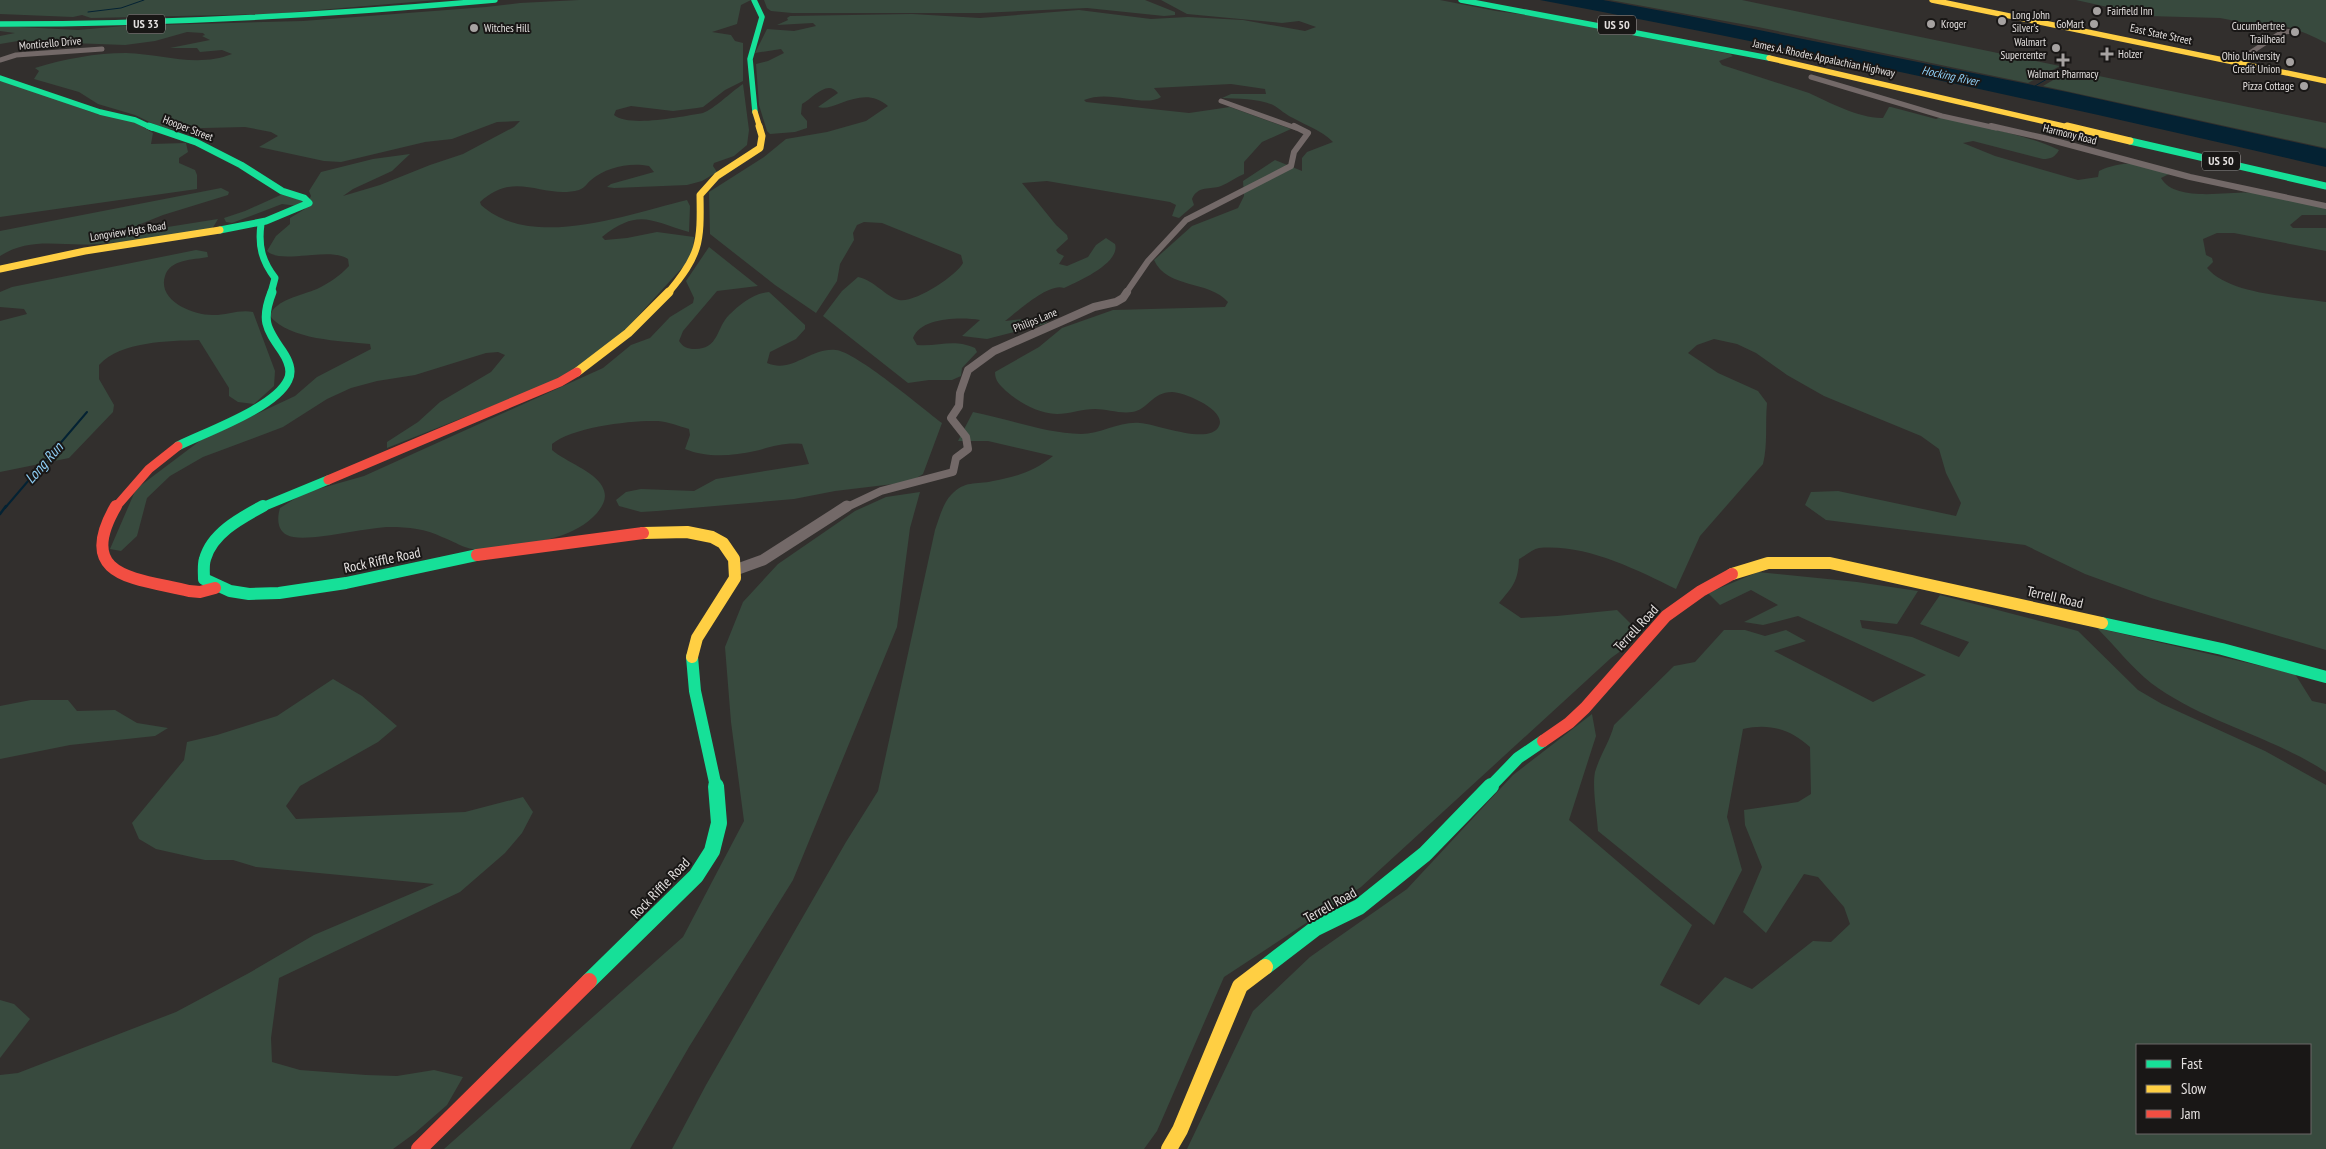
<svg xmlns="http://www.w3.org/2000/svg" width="2326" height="1149" viewBox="0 0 2326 1149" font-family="'PT Sans Narrow',sans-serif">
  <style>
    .green { fill: #384a3e; fill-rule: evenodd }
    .water { fill: #042233 }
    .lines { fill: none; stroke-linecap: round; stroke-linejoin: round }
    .stream-far2 { stroke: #042233; stroke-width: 1 }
    .stream-far1 { stroke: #042233; stroke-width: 2 }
    .stream { stroke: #042233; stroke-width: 2.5 }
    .street-far3 { stroke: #736968; stroke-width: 5 }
    .street-far2 { stroke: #736968; stroke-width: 6 }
    .street-far1 { stroke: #736968; stroke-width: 8 }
    .street { stroke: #736968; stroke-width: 11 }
    .fast-far4 { stroke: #16e098; stroke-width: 5.5 }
    .fast-far3 { stroke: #16e098; stroke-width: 7 }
    .fast-far2 { stroke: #16e098; stroke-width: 9 }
    .fast-far1 { stroke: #16e098; stroke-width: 12 }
    .fast { stroke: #16e098; stroke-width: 16 }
    .slow-far4 { stroke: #ffcf43; stroke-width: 5.5 }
    .slow-far3 { stroke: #ffcf43; stroke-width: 7 }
    .slow-far2 { stroke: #ffcf43; stroke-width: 9 }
    .slow-far1 { stroke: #ffcf43; stroke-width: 12 }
    .slow { stroke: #ffcf43; stroke-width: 16 }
    .jam-far2 { stroke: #f24e42; stroke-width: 9 }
    .jam-far1 { stroke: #f24e42; stroke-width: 12 }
    .jam { stroke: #f24e42; stroke-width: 16 }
    .poi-dot { fill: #a6a2a1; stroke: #191716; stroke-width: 2 }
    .labels { text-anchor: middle; stroke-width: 4; stroke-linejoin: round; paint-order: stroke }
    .far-poi-label { font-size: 11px; fill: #e4e0df; stroke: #191716; text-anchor: start }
    .far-street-label { font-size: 11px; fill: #e4e0df; stroke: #191716 }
    .shield { fill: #191716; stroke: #a7a4a3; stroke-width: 1 }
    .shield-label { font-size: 12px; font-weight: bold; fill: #e4e0df }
    .far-water-label { font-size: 12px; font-style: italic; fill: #8ecdf4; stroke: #191716 }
    .street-label { font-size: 14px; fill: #e4e0df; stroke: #191716 }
    .water-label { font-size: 15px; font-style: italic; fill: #8ecdf4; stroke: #191716 }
  </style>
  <rect width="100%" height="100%" fill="#322f2d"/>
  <!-- green -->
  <g class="green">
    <polygon points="0,0 437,0 271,14 91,18 82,15 73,17 0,14"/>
    <path d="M579 0H751L741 5 737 24 712 32 731 35 735 41 743 43V81L725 90 703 107 697 108 673 111 631 106 616 110 614 115C629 128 684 116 703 113 714 109 731 92 743 84L749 130 747 145 734 156 714 163 713 166 717 172 702 181 687 185 614 188 607 187 611 184 654 172 649 166C630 162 606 167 591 180 587 183 585 188 579 190 543 200 516 169 480 202L481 205C532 251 629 214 687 200L690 206 689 232C650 221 639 208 602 237L605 240 627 238 657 232 694 237 692 257 605 352 545 385 387 448V442L418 422 440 402 491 372 505 355 498 352 486 353 415 375 377 381 351 388 327 399 283 427 203 457 170 476 147 498 137 536 121 551 110 549 136 489 201 440 295 396 317 377 371 349 370 344C341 341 289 340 270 316 274 300 303 295 317 289 329 283 340 276 349 266L348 259C330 246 281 265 267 251L276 236 290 224V218L305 209 307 204 259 223 256 222 298 206 282 204 232 223 226 222 224 218 245 211 285 193 307 204 311 196 309 191 321 172 373 159 410 154 392 171 353 189 343 196 380 185 430 165 463 154 514 127 520 121 497 122 452 139 425 142 341 162 324 161 259 147 278 136 271 132 245 127 164 129 135 115 98 104 79 92 34 79 39 71 35 68C64 59 96 53 126 53 162 54 197 68 232 54L222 50 200 52 197 48H170L210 40 202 36 205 35 203 33 187 32 155 41 125 45 18 41 0 44V36L15 33 0 31V26L78 30 124 26 303 21 486 7 520 3Z"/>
    <polygon points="764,0 1145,0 1175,12 1175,15 1164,16 1087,8 980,13 792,13 771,11 767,8"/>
    <path d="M1161 0H1440L1496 11 1541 17 1730 54 1733 56 1719 61 1722 65 1809 93C1828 102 1861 119 1883 118L1889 107H1891L1936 119 1941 117C1979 127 2022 133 2059 150 2055 157 2051 159 2043 159L1973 141 1963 143 1995 156 2078 180 2098 177 2099 171C2129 158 2139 165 2169 174L2161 178C2176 204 2232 190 2257 193 2280 197 2303 203 2326 207V215H2302L2290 225 2293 228H2326V251L2234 233H2217L2203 239 2206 255 2212 258 2213 262 2207 268C2230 295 2292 296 2326 302V650L2151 598 2085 574 2025 545 1826 520 1805 505 1811 492 1838 491 1956 516 1961 503 1946 473 1939 449 1921 436 1824 396 1787 375 1756 353 1737 344 1714 339 1697 345 1688 353 1718 373 1758 391 1767 403C1765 424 1768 444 1763 464L1700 536 1676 589C1635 569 1586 544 1539 548 1533 549 1525 556 1519 559 1518 582 1513 586 1499 603L1521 618 1557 616 1617 610 1634 627 1629 645 1611 658 1361 887 1224 977 1157 1131 1144 1149H672L706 1085 846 842 878 791 935 530C939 519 943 503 951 495 965 480 975 485 993 481 1016 477 1035 471 1053 456L988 441H958L973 412C1009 419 1044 433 1081 434 1101 434 1120 421 1140 423 1157 424 1210 446 1219 426 1227 410 1184 392 1172 392 1152 392 1148 410 1132 412 1121 414 1106 409 1095 409 1082 409 1069 414 1057 414 1037 413 1020 403 1006 391 1000 385 995 381 995 372L1039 347 1062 328 1113 310 1225 307 1228 302C1209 280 1167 289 1154 260L1192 226 1238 208 1244 196 1243 181 1275 160 1302 171V158L1307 152 1333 142C1321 130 1307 126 1293 118 1286 115 1280 109 1273 105 1257 98 1239 99 1222 98L1231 94H1266L1265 89 1231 84 1154 88 1161 97C1144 108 1110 89 1084 100L1086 102 1189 113 1230 107 1291 129 1262 142 1244 162V174C1236 177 1229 183 1221 186 1210 190 1198 185 1192 199L1194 205 1179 218 1172 216 1176 205 1170 202 1047 181 1022 183 1056 225 1067 235 1068 239 1056 250 1058 253 1064 256 1059 264 1067 266 1088 257 1096 245 1106 238 1115 244C1121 263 1077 282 1064 288 1049 282 1017 312 1005 321L1049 316 1050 320 1045 324 987 339 962 336 980 320C961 317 921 317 913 338L917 345C939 347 953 338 975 348L977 352 962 368 961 376 952 380H929L908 383 823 316 842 291 858 277C874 280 886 297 899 300 915 303 956 276 963 263L961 255 882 223 864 222 857 225 853 233 854 240 840 264 837 281 816 313 775 285 710 234 709 192 764 157 786 139 827 132 866 121 888 106C862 83 834 113 818 107L838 93C827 79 813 98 802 104L801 114 807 121V128L795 132 770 134 767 131 759 105 756 64 768 61 784 53 781 49 755 53 767 29 794 31 816 26 813 23 777 25 788 20 787 18 790 16 912 14 980 18 1079 10 1151 19 1188 17 1243 20 1305 31 1316 27 1299 21 1282 23 1187 14Z"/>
    <polygon points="1610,0 1742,0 2060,66 2028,83 1758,27"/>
    <path d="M2076 0H2326V43C2307 33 2288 25 2267 23V27L2220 18 2148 16Z"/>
    <polygon points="2070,70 2326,123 2326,148 2043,86"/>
    <polygon points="0,81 16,84 91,112 133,121 153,133 151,144 186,143 188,152 179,158 179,163 195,170 197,175 197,189 0,217"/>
    <path d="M221 188 229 192 228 195 163 215 138 225 137 228 155 229 218 219 212 229C174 236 136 241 97 244 62 247 32 236 0 256V231Z"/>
    <path d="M709 247 758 286 717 291 683 331 679 341C683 347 687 349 695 349 719 349 716 328 729 315 740 304 754 293 769 292L805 325V329L796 339 770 352 767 363C793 374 810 347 836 350 856 352 922 408 942 423L923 474 910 482 835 491 794 499 657 511 641 512 619 506 616 500 626 492 641 489 694 491 716 479 809 464 802 444C785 442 771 447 755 451 732 456 707 458 685 449L690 435 689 429C679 426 669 422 658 421 632 420 572 427 552 444V450C566 462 594 471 602 486 608 497 604 504 597 513 570 543 523 543 485 550 465 550 460 544 442 537 426 529 408 527 390 527 366 527 303 544 287 535 277 530 277 518 280 508L304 493 364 476 603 368 631 345 650 338 670 317 693 303 694 298 686 281Z"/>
    <path d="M196 250 207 252 208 257C193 260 170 259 165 276 157 301 194 316 214 315 226 315 241 309 253 312L275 371 274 386 254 404 238 402 229 396V388L199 340C169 341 121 341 99 365V379L114 405 113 412 69 458 0 472V321L27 314 24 309 0 307V292L12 287Z"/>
    <polygon points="920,492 910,528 897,627 793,880 689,1047 630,1149 444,1149 683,937 744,821 731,722 725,647 743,602 778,564 855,511 886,497"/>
    <path d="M1758 572 1857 582 1918 591 1897 624 1860 620 1862 628 1912 637 1959 657 1969 642 1920 624 1940 595 2078 631 2138 690 2162 704 2265 751 2326 785V1149H1187L1253 1011 1310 957 1407 889 1513 775 1592 714 1596 736 1569 820 1692 925 1660 985 1699 1005 1725 977 1752 989 1813 941 1831 942 1850 924 1844 907 1818 877 1804 874 1766 933 1743 912 1762 867 1745 825 1744 810 1798 802 1811 794 1810 747C1790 729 1769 723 1743 729L1727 817 1742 870 1714 925 1598 831C1597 815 1592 787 1595 772 1600 755 1610 741 1614 725L1674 666 1695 662 1724 630H1745L1765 636 1786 630 1806 641 1774 651 1873 702 1926 675 1798 616 1763 625 1744 622 1778 605 1751 590 1720 605 1708 593ZM2137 1045H2310V1133H2137Z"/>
    <path d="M2097 628 2295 674 2312 701 2326 704V772C2272 736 2203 722 2151 683 2132 668 2115 646 2097 628Z"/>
    <polygon points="333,679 362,696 397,726 378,742 300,786 286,806 296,819 465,812 523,797 533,812 522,833 505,853 460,892 279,978 271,1038 272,1062 300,1070 366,1075 397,1076 434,1070 463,1077 447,1105 415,1133 393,1149 0,1149 0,1075 18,1073 176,1012 249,973 314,935 434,884 256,867 233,860 205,860 156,849 139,839 132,823 184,760 187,742 217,735 277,716"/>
    <polygon points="31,700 68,700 77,711 115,710 137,723 168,728 155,736 70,745 0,759 0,706"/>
    <polygon points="0,1000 14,1004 30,1019 0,1058"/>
  </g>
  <!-- water -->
  <path class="water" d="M1540 0H1603L1689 16 2067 92 2326 149V167C2065 106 1804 50 1540 0Z"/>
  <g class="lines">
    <!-- stream-far2 -->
    <g class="stream-far2">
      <polyline points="88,12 121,8 144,0"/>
      <polyline points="2035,86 2047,79 2046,77 2064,68"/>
    </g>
    <!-- stream-far1 -->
    <polyline class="stream-far1" points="5,508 87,412"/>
    <!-- stream -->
    <polyline class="stream" points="0,514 6,506"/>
    <!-- street-far3 -->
    <g class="street-far3">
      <polyline points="0,60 16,55 102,49"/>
      <polyline points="2231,61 2239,60 2282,32 2298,31"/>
      <polyline points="1811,77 1942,116 1996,128"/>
      <polyline points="1221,101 1296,128"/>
    </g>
    <!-- street-far2 -->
    <g class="street-far2">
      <polyline points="1991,126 2044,138 2190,177 2326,206"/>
      <polyline points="1126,293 1148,261 1186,220 1291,166 1294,152 1308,133 1294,126"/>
    </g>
    <!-- street-far1 -->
    <polyline class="street-far1" points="845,508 881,491 953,472 956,458 968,449 966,437 951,418 959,406 960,393 968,370 994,351 1094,307 1116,302 1123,298 1127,292"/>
    <!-- street -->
    <polyline class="street" points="738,569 763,560 847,506"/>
    <!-- fast-far4 -->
    <g class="fast-far4">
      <polyline points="754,0 762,17 750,59 755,112"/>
      <polyline points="1461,0 1769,58"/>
      <path d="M0 24C166 24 330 15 495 0"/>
      <polyline points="0,78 100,112 135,120 152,128"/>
    </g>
    <!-- fast-far3 -->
    <g class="fast-far3">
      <polyline points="149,126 196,142 241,165 282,191 304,198 309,203 266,221 220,230"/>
      <polyline points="2130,141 2326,186"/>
      <path d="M261 224C258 246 262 261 275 278L271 293"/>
    </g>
    <!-- fast-far2 -->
    <g class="fast-far2">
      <path d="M178 446C206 432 275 408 288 380 293 370 288 360 282 351 266 328 261 320 272 292"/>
      <polyline points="260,508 328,480"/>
    </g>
    <!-- fast-far1 -->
    <g class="fast-far1">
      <path d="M263 506C241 518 212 533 205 559 203 565 204 573 204 579L230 591 249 594 279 593 346 583 477 555"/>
      <polyline points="2102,623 2222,649 2326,677"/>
      <polyline points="692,657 695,691 716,787"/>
      <polyline points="1490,787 1518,758 1543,741"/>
    </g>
    <!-- fast -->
    <g class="fast">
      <polyline points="1265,967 1316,928 1359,907 1425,854 1491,786"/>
      <polyline points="589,981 696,876 712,851 719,823 716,786"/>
    </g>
    <!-- slow-far4 -->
    <g class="slow-far4">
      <polyline points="1932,0 2326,81"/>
      <polyline points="1769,58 2072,128"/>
      <polyline points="755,112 760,128"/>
    </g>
    <!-- slow-far3 -->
    <g class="slow-far3">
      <polyline points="2067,126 2130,141"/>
      <polyline points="0,269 85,251 220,230"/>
      <path d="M668 293C700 255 701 243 700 195L717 176 760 148 762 136 759 126"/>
    </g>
    <!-- slow-far2 -->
    <polyline class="slow-far2" points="577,372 628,333 669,292"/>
    <!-- slow-far1 -->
    <g class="slow-far1">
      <polyline points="643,533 687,532 712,537 723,543 734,559 735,578 697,638 692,657"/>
      <polyline points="1732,574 1768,563 1830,563 2102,623"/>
    </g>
    <!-- slow -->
    <polyline class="slow" points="1169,1149 1180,1130 1240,986 1265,967"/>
    <!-- jam-far2 -->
    <g class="jam-far2">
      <polyline points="328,480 560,382 577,372"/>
      <polyline points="115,508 149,469 178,446"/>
    </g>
    <!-- jam-far1 -->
    <g class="jam-far1">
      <path d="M116 506C74 578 136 578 189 591L200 592 215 588"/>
      <polyline points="477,555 643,533"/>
      <polyline points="1543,741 1569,723 1585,708 1666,616 1701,591 1732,574"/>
    </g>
    <!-- jam -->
    <polyline class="jam" points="419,1149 589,981"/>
  </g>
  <!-- markers -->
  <g class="poi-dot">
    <circle cx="2097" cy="11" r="5"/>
    <circle cx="2002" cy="21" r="5"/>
    <circle cx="1931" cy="24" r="5"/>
    <circle cx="2094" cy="24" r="5"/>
    <circle cx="474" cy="28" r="5"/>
    <circle cx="2295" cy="32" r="5"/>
    <circle cx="2056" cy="48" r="5"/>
    <path d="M2104.5 46.5h5v5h5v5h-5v5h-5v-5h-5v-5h5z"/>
    <path d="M2060.5 52.5h5v5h5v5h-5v5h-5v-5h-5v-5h5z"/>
    <circle cx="2290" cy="62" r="5"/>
    <circle cx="2304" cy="86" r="5"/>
  </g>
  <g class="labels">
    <!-- far-poi labels -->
    <g class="far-poi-label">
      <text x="2107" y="15">Fairfield Inn</text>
      <text x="2012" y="19">Long John<tspan x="2012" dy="13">Silver's</tspan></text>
      <text x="1941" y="28">Kroger</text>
      <text x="2084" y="28" text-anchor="end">GoMart</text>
      <text x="2285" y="30" text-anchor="end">Cucumbertree<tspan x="2285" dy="13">Trailhead</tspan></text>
      <text x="484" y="32">Witches Hill</text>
      <text x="2046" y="46" text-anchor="end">Walmart<tspan x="2046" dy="13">Supercenter</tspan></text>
      <text x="2118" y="58">Holzer</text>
      <text x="2280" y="60" text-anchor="end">Ohio University<tspan x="2280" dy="13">Credit Union</tspan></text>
      <text x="2063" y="78" text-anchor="middle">Walmart Pharmacy</text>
      <text x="2294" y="90" text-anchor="end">Pizza Cottage</text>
    </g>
    <!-- far-street labels -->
    <g class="far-street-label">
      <text transform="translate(2161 34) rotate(12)" y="4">East State Street</text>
      <text transform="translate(50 43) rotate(-5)" y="4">Monticello Drive</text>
      <text transform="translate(1824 58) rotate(12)" y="4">James A. Rhodes Appalachian Highway</text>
      <text transform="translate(188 128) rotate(21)" y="4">Hooper Street</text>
      <text transform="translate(2070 134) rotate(14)" y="4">Harmony Road</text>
      <text transform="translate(128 231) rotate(-9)" y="4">Longview Hgts Road</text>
      <text transform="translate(1035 320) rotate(-22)" y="4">Philips Lane</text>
    </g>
    <!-- shield labels -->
    <g class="shield">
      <rect x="127" y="14.5" width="38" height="19" rx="4"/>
      <rect x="1598" y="15.5" width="38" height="19" rx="4"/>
      <rect x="2202" y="151.5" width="38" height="19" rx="4"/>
    </g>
    <g class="shield-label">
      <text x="146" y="28">US 33</text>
      <text x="1617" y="29">US 50</text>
      <text x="2221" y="165">US 50</text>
    </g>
    <!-- far-water labels -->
    <g class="far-water-label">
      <text transform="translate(1950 76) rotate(12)" y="4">Hocking River</text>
    </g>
    <!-- street labels -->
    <g class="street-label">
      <text transform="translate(382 560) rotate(-12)" y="5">Rock Riffle Road</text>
      <text transform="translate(2055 597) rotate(13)" y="5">Terrell Road</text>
      <text transform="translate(1636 628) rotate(-47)" y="5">Terrell Road</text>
      <text transform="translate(660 888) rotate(-46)" y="5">Rock Riffle Road</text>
      <text transform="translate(1330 905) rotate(-29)" y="5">Terrell Road</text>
    </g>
    <!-- water labels -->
    <g class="water-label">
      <text transform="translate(44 463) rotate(-49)" y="5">Long Run</text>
    </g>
  </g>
  <!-- legend -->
  <rect x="2136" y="1044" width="175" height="90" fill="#191716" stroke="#6a6766"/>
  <rect x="2146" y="1060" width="25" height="8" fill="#16e098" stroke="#6a6766"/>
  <text x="2181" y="1069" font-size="15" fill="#e4e0df">Fast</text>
  <rect x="2146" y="1085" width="25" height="8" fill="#ffcf43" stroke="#6a6766"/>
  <text x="2181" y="1094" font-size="15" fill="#e4e0df">Slow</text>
  <rect x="2146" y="1110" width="25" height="8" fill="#f24e42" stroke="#6a6766"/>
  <text x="2181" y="1119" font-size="15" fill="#e4e0df">Jam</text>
</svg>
